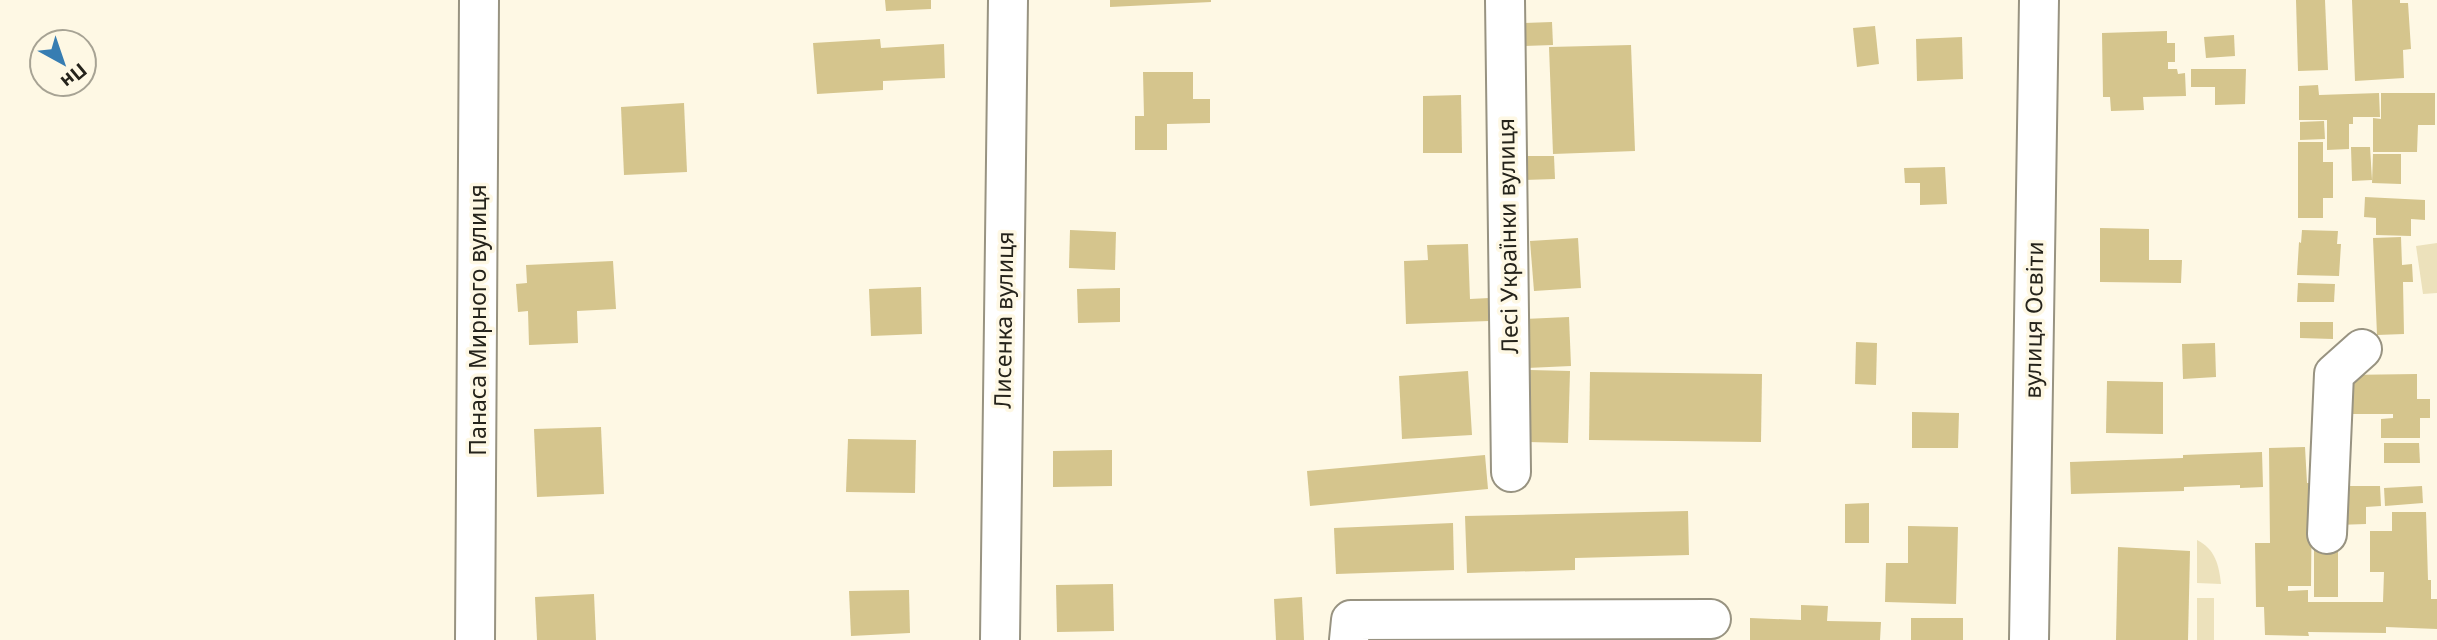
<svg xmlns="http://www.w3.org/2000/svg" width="2437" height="640" viewBox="0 0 2437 640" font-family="'Noto Sans',sans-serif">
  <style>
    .green { fill: #ece1bb }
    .building { fill: #d5c58d }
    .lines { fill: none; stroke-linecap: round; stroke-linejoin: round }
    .minor-casing { stroke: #989381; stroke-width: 42 }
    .minor { stroke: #fff; stroke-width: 38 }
    .labels { text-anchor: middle; stroke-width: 7; stroke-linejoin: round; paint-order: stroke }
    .street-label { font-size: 23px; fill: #25231b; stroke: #fef8e4 }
  </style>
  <rect width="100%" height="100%" fill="#fef8e4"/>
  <!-- green -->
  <g class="green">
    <polygon points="2437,243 2437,293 2423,294 2416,246"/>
    <path d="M2197 540C2215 549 2219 565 2221 584L2197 583Z"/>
    <rect x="2197" y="598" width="17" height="42"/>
  </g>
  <!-- building -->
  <g class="building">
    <polygon points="885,0 931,0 931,9 886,11"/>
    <polygon points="1110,0 1211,0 1211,2 1110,7"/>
    <polygon points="2296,0 2325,0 2328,70 2298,71"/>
    <polygon points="2352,0 2400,0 2400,3 2408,3 2411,49 2403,50 2404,78 2355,81"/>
    <polygon points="1552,22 1553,45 1520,46 1520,23"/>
    <polygon points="1875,26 1879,64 1857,67 1853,28"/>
    <polygon points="2167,31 2167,43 2175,43 2175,62 2168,62 2168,69 2177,69 2178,74 2185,73 2186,96 2143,97 2144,110 2111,111 2110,97 2103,97 2102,33"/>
    <polygon points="2234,35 2235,56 2206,58 2204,37"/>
    <polygon points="1962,37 1963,79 1917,81 1916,39"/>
    <polygon points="880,39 881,48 944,44 945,78 883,81 883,90 817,94 813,43"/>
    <polygon points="1631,45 1635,151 1553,154 1549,47"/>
    <polygon points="2191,69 2246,69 2245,104 2215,105 2215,87 2191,87"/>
    <polygon points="1143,72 1193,72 1193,99 1210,99 1210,123 1167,124 1167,150 1135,150 1135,116 1144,116"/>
    <polygon points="2318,85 2319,95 2379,93 2380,117 2353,117 2353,124 2349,124 2349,149 2327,150 2327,120 2299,120 2299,86"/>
    <polygon points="2381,93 2435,93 2435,125 2418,125 2417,152 2373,152 2373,118 2381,119"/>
    <polygon points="1461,95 1462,153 1423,153 1423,96"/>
    <polygon points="684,103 687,172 624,175 621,107"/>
    <polygon points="2324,121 2325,139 2300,140 2300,122"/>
    <polygon points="2298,142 2323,142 2323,162 2333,162 2333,198 2323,198 2323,218 2298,218"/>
    <polygon points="2351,147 2370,147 2372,180 2352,181"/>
    <polygon points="2373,154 2401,154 2401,184 2372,183"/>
    <polygon points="1520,156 1554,156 1555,179 1520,180"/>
    <polygon points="1945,167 1947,204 1920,205 1920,183 1905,183 1904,168"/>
    <polygon points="2365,197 2425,200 2425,220 2411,219 2411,236 2376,235 2376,218 2364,217"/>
    <polygon points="2100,228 2149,229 2149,260 2182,260 2181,283 2100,282"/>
    <polygon points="1070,230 1116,232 1115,270 1069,268"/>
    <polygon points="2302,230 2338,231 2337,244 2341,244 2339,276 2297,275 2299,242 2301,243"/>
    <polygon points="2401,237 2402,265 2412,264 2413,282 2403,282 2404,334 2377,335 2373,238"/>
    <polygon points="1578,238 1581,288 1534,291 1530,241"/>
    <polygon points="1468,244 1470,299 1489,298 1489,321 1406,324 1404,261 1428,260 1427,245"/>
    <polygon points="613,261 616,309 577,311 578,343 529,345 528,311 518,312 516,284 527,283 526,265"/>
    <polygon points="2298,283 2335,284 2334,302 2297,302"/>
    <polygon points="921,287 922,334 871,336 869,289"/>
    <polygon points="1120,288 1120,322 1078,323 1077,289"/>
    <polygon points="1569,317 1571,366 1527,368 1524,319"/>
    <polygon points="2300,322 2333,322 2333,339 2300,338"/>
    <polygon points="1856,342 1877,343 1876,385 1855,384"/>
    <polygon points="2215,343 2216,377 2183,379 2182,344"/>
    <polygon points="1530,370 1570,371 1568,443 1528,442"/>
    <polygon points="1468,371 1472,435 1402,439 1399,376"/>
    <polygon points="1590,372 1762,374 1761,442 1589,440"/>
    <polygon points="2417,374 2417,399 2430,399 2430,418 2420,418 2420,438 2381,438 2381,419 2393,418 2393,414 2345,414 2345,375"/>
    <polygon points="2107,381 2163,382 2163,434 2106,433"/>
    <polygon points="1912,412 1959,413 1958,448 1912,448"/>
    <polygon points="601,427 604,494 537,497 534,429"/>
    <polygon points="848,439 916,440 915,493 846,492"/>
    <polygon points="2384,443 2419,443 2420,463 2384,463"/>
    <polygon points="2305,447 2307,483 2312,483 2311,586 2288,586 2288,591 2308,590 2308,602 2383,602 2384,572 2370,572 2370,531 2392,531 2392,512 2426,512 2428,580 2431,580 2431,599 2437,599 2437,629 2386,627 2386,633 2308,632 2309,636 2265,635 2264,607 2256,607 2255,543 2270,543 2269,448"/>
    <polygon points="1112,450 1112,486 1053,487 1053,451"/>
    <polygon points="2262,452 2263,487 2240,488 2240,485 2184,487 2184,491 2071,494 2070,462 2183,458 2183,455"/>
    <polygon points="1485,455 1488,489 1310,506 1307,471"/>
    <polygon points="2347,486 2380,486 2381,506 2366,507 2366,524 2337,525 2337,506 2348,506"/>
    <polygon points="2422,486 2423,503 2385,506 2384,488"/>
    <polygon points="1869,503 1869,543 1845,543 1845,504"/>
    <polygon points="1688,511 1689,555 1575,558 1575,570 1467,573 1465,516"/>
    <polygon points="1453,523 1454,570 1336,574 1334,528"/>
    <polygon points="1908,526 1958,527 1956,604 1885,602 1886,563 1908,563"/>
    <rect x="2314" y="545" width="24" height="52"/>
    <polygon points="2118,547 2190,551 2188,640 2116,640"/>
    <polygon points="1113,584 1114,631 1057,632 1056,585"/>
    <polygon points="909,590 910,633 851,636 849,591"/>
    <polygon points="594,594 596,640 537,640 535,597"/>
    <polygon points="1302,597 1304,640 1276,640 1274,599"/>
    <polygon points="1801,605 1828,606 1827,621 1881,622 1880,640 1750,640 1750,618 1801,620"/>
    <rect x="1911" y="618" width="52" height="22"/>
  </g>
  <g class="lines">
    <!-- minor casing -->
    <g class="minor-casing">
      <g id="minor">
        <polyline points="1505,0 1511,472"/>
        <polyline points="2327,534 2334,374 2362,349"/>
        <polyline points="475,640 479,0"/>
        <polyline points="1000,640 1008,0"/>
        <polyline points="1349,640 1351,620 1711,619"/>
        <polyline points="2029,640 2039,0"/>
      </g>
    </g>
    <!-- minor -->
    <use href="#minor" class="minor"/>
  </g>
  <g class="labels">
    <!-- street labels -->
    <g class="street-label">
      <text transform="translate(1508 236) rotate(-91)" y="8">Лесі Українки вулиця</text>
      <text transform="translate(478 320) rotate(-90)" y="8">Панаса Мирного вулиця</text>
      <text transform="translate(1004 320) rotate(-89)" y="8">Лисенка вулиця</text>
      <text transform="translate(2034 320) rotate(-89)" y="8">вулиця Освіти</text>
    </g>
  </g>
  <!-- north arrow -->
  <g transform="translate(63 63) rotate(140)"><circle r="33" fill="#fef8e4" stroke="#a7a394" stroke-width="2"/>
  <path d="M0-5L12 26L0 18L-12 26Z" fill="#377db2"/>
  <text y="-10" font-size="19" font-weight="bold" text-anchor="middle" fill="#25231b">Пн</text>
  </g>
</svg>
